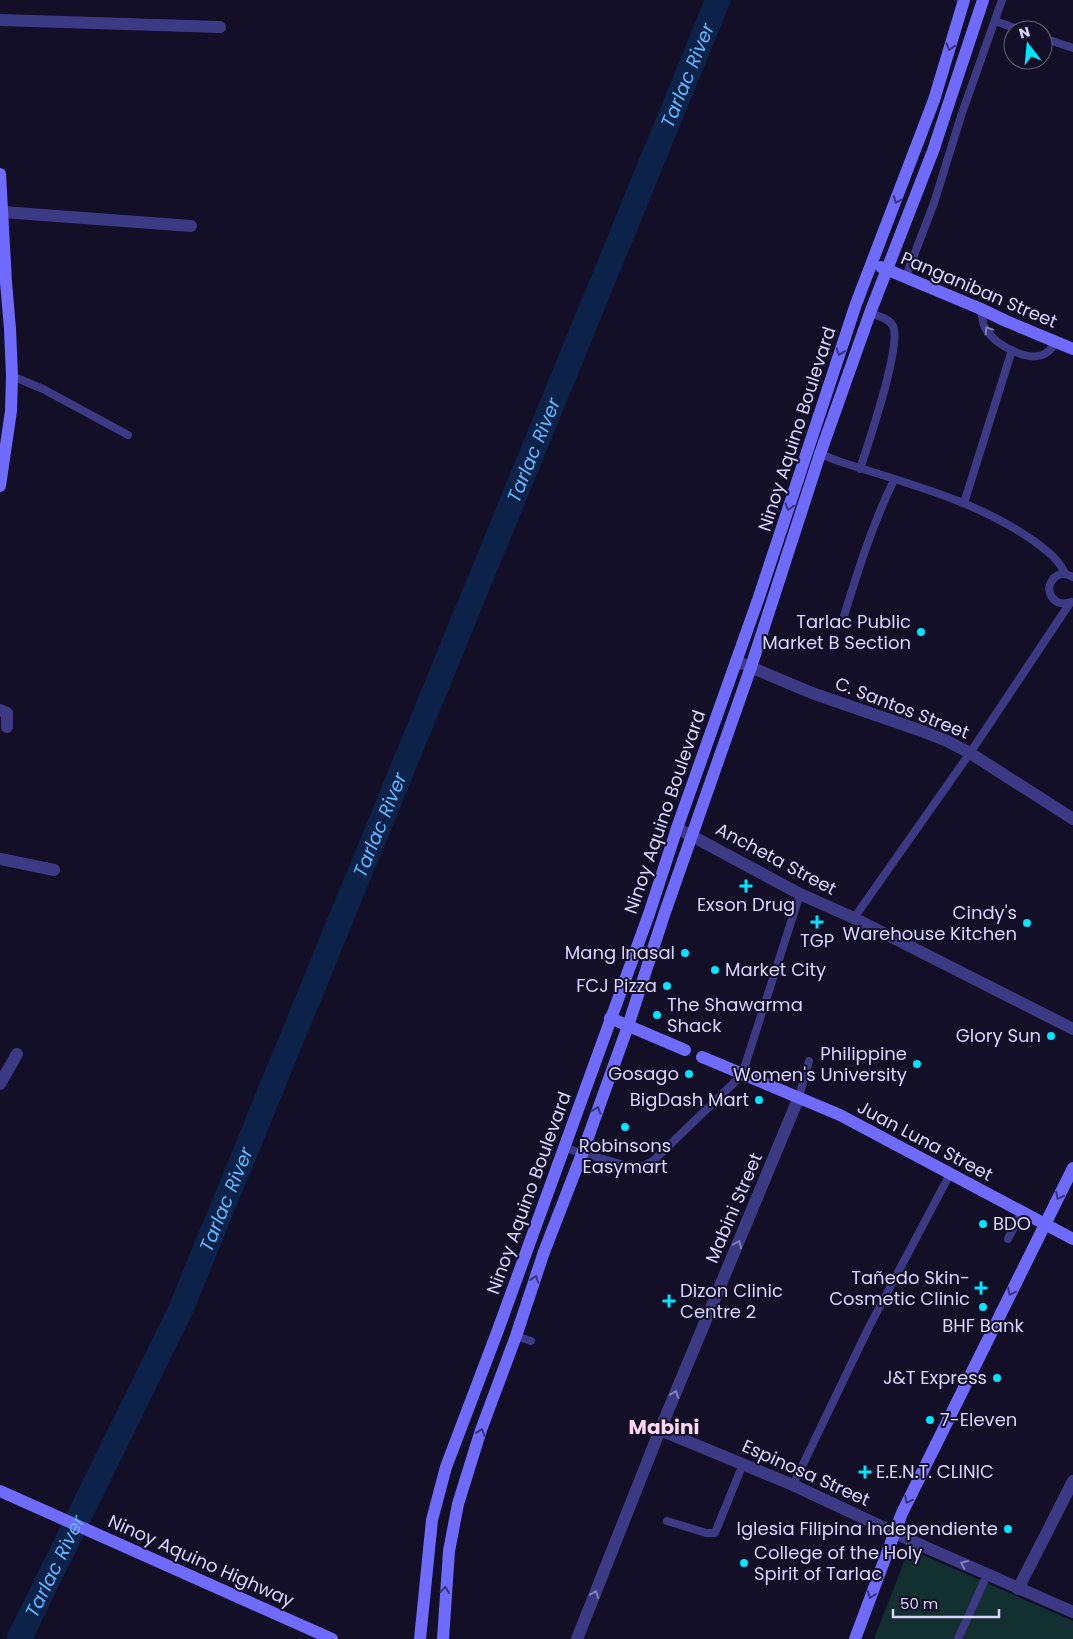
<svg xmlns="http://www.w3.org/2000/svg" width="1073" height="1639" viewBox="0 0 1073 1639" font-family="Poppins,sans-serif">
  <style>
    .green { fill: #12302f }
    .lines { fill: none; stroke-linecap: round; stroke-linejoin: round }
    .river { stroke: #0c2248; stroke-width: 25 }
    .lane { stroke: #3d3a85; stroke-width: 8 }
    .street { stroke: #3d3a85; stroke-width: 12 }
    .secondary { stroke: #6f6bff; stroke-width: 12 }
    .oneway { stroke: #38347d }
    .oneway2 { stroke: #837fbc }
    .poi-dot { fill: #00e5ff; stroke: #130f26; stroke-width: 2 }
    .labels { text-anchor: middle; stroke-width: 4; stroke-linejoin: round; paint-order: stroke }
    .street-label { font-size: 18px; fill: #d9d4ff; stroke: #130f26 }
    .poi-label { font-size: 18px; fill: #d9d4ff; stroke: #130f26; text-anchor: end }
    .water-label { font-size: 19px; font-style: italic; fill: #62b6ff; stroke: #130f26 }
    .quarter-label { font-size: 20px; font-weight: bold; fill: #ffd6f0; stroke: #130f26 }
  </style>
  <rect width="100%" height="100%" fill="#130f26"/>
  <!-- green -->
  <polygon class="green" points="909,1549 1073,1621 1073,1639 874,1639"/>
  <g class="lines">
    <!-- river -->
    <path class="river" id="s1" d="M19 1639 180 1311 718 0"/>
    <!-- lane -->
    <g class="lane">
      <polyline points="995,21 1020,30"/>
      <polyline points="1043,38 1073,48"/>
      <polyline points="906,276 934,203 961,116 1002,0"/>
      <path d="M981 309C982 316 982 325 987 331 997 345 1029 364 1046 353 1050 351 1053 346 1056 342"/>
      <polyline points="12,376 43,389 128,435"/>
      <path d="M818 453 838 461C905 483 976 500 1034 541 1046 550 1059 559 1065 574"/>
      <path d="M860 469C868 444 902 346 893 326 889 318 877 316 870 313"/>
      <polyline points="964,503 1012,350"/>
      <path d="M1071 602C1060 606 1051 601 1049 589 1051 576 1061 570 1073 577"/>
      <path d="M843 619C858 571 872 525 894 480"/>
      <polyline points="854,918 970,753 1070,603"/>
      <polyline points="799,1097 809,1061"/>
      <path d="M565 1148 631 1167C640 1169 646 1165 654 1160L742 1075 800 894"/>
      <polyline points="1008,1239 1021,1213"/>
      <polyline points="516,1336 531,1341"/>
      <polyline points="793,1485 869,1327 950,1174"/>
      <polyline points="667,1521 706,1533 715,1533 743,1464"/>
      <polyline points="958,1639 987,1575"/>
    </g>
    <!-- street -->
    <g class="street">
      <polyline points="0,20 220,27"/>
      <polyline points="3,212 191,226"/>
      <polyline points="736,661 812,693 919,730 947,741 970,753 1073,819"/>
      <polyline points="0,710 7,713 7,727"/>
      <polyline points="677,828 800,894 854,918 1073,1029"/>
      <polyline points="0,859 54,870"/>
      <polyline points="0,1084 17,1054"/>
      <polyline points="660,1430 793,1485 923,1546 1073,1612"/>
      <polyline points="1018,1589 1073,1481"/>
      <polyline points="577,1639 660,1430 799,1097"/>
    </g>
    <!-- secondary -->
    <g class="secondary">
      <polyline points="0,174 6,282 10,329 12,376 11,411 0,486"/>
      <polyline points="881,267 981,309 1006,321 1073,349"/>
      <polyline points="610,1018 685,1050"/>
      <polyline points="702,1057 840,1115 1073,1239"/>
      <polyline points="0,1491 332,1639"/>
      <polyline points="420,1639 432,1520 446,1467 498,1330 649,914 677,828 759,597 856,304 934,100 964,0"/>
      <polyline points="443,1639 449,1551 458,1504 481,1430 516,1336 544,1252 582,1154 628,1026 664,915 751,667 820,454 870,313 933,151 983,0"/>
      <polyline points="855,1639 902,1513 1073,1168"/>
    </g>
  </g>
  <!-- one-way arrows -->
  <defs><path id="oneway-chevron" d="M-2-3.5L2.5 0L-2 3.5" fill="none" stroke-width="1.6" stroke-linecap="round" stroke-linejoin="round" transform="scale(1.25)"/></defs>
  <g class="oneway">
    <use href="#oneway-chevron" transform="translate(950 47) rotate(107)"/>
    <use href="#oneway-chevron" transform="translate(897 200) rotate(112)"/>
    <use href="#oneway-chevron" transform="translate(840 352) rotate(109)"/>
    <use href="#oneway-chevron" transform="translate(789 507) rotate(107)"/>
    <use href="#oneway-chevron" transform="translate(597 1110) rotate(-71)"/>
    <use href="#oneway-chevron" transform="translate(1059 1196) rotate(117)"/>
    <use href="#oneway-chevron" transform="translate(535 1279) rotate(-71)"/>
    <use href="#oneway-chevron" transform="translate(1011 1292) rotate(116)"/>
    <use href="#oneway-chevron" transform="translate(481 1432) rotate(-71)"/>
    <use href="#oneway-chevron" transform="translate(908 1500) rotate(116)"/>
    <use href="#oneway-chevron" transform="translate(445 1590) rotate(-84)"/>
    <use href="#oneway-chevron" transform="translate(871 1595) rotate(110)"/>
  </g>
  <g class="oneway2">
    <use href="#oneway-chevron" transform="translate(988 330) rotate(-123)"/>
    <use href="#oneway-chevron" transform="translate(738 1244) rotate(-67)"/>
    <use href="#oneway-chevron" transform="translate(675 1394) rotate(-67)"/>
    <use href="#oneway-chevron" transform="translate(964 1564) rotate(-156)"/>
    <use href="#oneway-chevron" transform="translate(595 1594) rotate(-68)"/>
  </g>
  <!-- markers -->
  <g class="poi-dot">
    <circle cx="921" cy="632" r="5"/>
    <path d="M743.5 878.5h5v5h5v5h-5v5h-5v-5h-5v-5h5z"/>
    <path d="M814.5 914.5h5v5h5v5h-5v5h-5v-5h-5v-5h5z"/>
    <circle cx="1027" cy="923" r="5"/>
    <circle cx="685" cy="953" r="5"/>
    <circle cx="715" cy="970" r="5"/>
    <circle cx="667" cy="986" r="5"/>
    <circle cx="657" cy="1015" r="5"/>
    <circle cx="1051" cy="1036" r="5"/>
    <circle cx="917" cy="1064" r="5"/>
    <circle cx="689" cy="1074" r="5"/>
    <circle cx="759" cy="1100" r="5"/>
    <circle cx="625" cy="1127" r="5"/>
    <circle cx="983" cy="1224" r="5"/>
    <path d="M978.5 1280.5h5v5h5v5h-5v5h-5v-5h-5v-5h5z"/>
    <path d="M666.5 1293.5h5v5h5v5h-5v5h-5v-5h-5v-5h5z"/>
    <circle cx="983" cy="1307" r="5"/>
    <circle cx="997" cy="1378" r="5"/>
    <circle cx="930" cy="1420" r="5"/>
    <path d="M862.5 1464.5h5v5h5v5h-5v5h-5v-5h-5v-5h5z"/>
    <circle cx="1008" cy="1529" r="5"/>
    <circle cx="744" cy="1563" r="5"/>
  </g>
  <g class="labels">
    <!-- street labels -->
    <g class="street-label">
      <text transform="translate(979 290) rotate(23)" y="6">Panganiban Street</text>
      <text transform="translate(797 429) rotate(-72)" y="6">Ninoy Aquino Boulevard</text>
      <text transform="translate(902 708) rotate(21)" y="6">C. Santos Street</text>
      <text transform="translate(665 812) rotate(-71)" y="6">Ninoy Aquino Boulevard</text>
      <text transform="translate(776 859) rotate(28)" y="6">Ancheta Street</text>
      <text transform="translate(925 1141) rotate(28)" y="6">Juan Luna Street</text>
      <text transform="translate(529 1193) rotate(-70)" y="6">Ninoy Aquino Boulevard</text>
      <text transform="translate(734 1208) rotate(-67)" y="6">Mabini Street</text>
      <text transform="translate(806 1473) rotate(24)" y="6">Espinosa Street</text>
      <text transform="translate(201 1561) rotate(24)" y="6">Ninoy Aquino Highway</text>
    </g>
    <!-- poi labels -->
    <g class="poi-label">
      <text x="911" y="628">Tarlac Public<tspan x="911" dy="21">Market B Section</tspan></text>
      <text x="746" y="911" text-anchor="middle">Exson Drug</text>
      <text x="1017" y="919">Cindy's<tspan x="1017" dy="21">Warehouse Kitchen</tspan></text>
      <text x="817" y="947" text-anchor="middle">TGP</text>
      <text x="675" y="959">Mang Inasal</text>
      <text x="725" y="976" text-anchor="start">Market City</text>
      <text x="657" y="992">FCJ Pizza</text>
      <text x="667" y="1011" text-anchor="start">The Shawarma<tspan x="667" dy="21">Shack</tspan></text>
      <text x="1041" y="1042">Glory Sun</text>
      <text x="907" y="1060">Philippine<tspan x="907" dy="21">Women's University</tspan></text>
      <text x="679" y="1080">Gosago</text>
      <text x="749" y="1106">BigDash Mart</text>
      <text x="625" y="1152" text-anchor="middle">Robinsons<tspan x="625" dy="21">Easymart</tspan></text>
      <text x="993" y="1230" text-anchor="start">BDO</text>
      <text x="970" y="1284">Tañedo Skin-<tspan x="970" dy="21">Cosmetic Clinic</tspan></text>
      <text x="680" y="1297" text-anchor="start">Dizon Clinic<tspan x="680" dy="21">Centre 2</tspan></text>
      <text x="983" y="1332" text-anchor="middle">BHF Bank</text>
      <text x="987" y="1384">J&amp;T Express</text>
      <text x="940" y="1426" text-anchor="start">7-Eleven</text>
      <text x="876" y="1478" text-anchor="start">E.E.N.T. CLINIC</text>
      <text x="998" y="1535">Iglesia Filipina Independiente</text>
      <text x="754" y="1559" text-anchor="start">College of the Holy<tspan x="754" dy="21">Spirit of Tarlac</tspan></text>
    </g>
    <!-- water labels -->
    <g class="water-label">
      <text dy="7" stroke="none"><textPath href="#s1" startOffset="1701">Tarlac River</textPath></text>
      <text dy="7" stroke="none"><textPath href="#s1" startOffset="1296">Tarlac River</textPath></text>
      <text dy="7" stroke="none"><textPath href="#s1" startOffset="891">Tarlac River</textPath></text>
      <text dy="7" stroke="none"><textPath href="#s1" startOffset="486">Tarlac River</textPath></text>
      <text dy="7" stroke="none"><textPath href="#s1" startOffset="81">Tarlac River</textPath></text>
    </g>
    <!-- quarter labels -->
    <g class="quarter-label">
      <text x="664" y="1434">Mabini</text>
    </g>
  </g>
  <!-- north arrow -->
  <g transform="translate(1028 45) rotate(344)"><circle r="24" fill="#130f26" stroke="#625e7d"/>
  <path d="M0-4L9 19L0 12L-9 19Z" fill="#00e5ff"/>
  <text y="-8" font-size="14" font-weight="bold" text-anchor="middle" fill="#d9d4ff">N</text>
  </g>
  <!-- scale -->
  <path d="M893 1609v8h106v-8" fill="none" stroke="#d9d4ff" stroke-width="2.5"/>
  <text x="900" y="1609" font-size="15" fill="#d9d4ff" stroke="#130f26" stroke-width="4" paint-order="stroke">50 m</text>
</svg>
